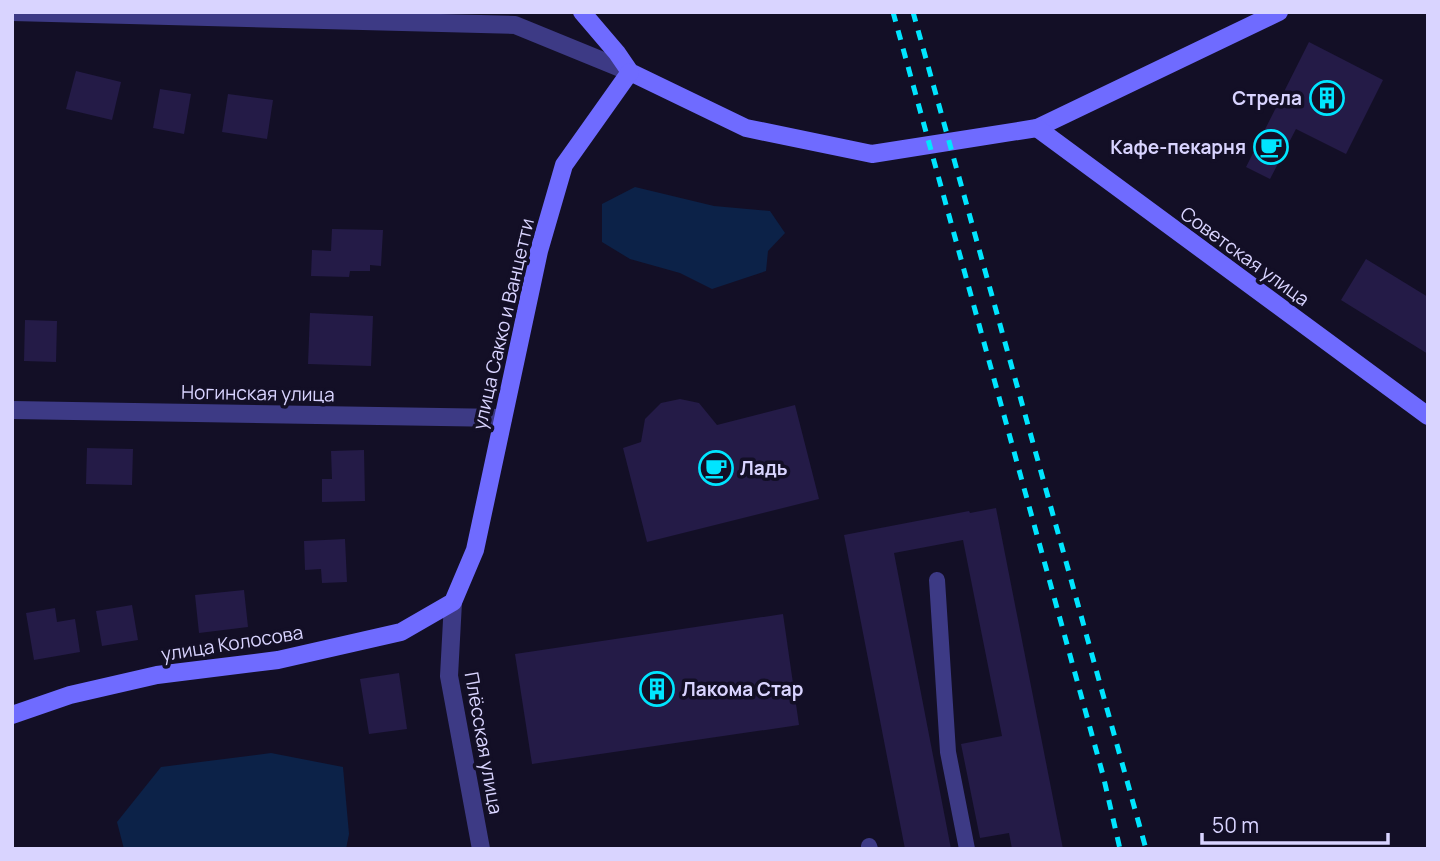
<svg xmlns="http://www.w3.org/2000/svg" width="1440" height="861" viewBox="0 0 1440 861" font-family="Manrope,sans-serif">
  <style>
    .water { fill: #0c2248 }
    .building { fill: #241b47 }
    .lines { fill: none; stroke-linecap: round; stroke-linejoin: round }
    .lane { stroke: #3d3a85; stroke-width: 16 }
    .street { stroke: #3d3a85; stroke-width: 18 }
    .secondary { stroke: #6f6bff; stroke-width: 18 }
    .rail { stroke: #00e5ff; stroke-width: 5; stroke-dasharray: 10 9; stroke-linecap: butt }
    .labels { text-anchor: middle; stroke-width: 7; stroke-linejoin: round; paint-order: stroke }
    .poi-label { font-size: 19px; font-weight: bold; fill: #d9d4ff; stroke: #130f26; text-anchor: end }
    .street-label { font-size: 19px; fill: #d9d4ff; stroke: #130f26 }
  </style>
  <rect width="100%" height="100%" fill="#130f26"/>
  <!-- water -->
  <g class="water">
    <polygon points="635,187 714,206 770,211 785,233 768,251 766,271 712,289 680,273 630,259 602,242 602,204"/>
    <polygon points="271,753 343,767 349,834 346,849 124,849 117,822 161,767"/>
  </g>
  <!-- building -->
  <g class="building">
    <polygon points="1309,42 1383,80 1346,154 1296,129 1270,179 1246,167"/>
    <polygon points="76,71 121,82 112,120 66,109"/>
    <polygon points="160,89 191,94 184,134 153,128"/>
    <polygon points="228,94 273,100 267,139 222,132"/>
    <polygon points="332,229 383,230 381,266 370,265 370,271 350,271 349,277 311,276 312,250 331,251"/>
    <polygon points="1366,259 1428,297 1428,354 1341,300"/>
    <polygon points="310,313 373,316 371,366 308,364"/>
    <polygon points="25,320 57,321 56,362 24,361"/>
    <polygon points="680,399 699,403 717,425 795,405 819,499 647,542 623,448 641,442 645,419 661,403"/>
    <polygon points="87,448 133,449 132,485 86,484"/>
    <polygon points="364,450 365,501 322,502 322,479 332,479 331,451"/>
    <polygon points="996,508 1063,849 1012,849 1009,833 980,838 961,744 1002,736 963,540 894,553 951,849 905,849 844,535 969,511 970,513"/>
    <polygon points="345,539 347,582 322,583 321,569 305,570 304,541"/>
    <polygon points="244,590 248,627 199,633 195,595"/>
    <polygon points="132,605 138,640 102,646 96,611"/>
    <polygon points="55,608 57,622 75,619 80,652 34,660 26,613"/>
    <polygon points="783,614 799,725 532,764 515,654"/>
    <polygon points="399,673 407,729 369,734 360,679"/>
  </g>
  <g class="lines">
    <!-- lane -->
    <g class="lane">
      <polyline points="937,580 948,752 967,849"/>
      <polyline points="869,846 870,849"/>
    </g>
    <!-- street -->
    <g class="street">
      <polyline points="12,12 515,25 630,72"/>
      <polyline points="12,410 503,418"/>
      <polyline points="453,602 449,676 481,849"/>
    </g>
    <!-- secondary -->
    <g class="secondary">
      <polyline points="582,12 617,53 630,72 746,128 872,154 1037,128 1279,12"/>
      <polyline points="1037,128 1428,416"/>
      <polyline points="12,715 70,695 157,675 278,660 401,632 453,602 475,550 539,251 564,165 630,72"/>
    </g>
    <!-- rail -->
    <g class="rail">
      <polyline points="893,12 1103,775 1120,849"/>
      <polyline points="913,12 1146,849"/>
    </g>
  </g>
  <!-- icons -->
  <defs>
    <g id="building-ring" transform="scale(1.75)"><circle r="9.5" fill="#130f26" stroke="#00e5ff" stroke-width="1.5"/><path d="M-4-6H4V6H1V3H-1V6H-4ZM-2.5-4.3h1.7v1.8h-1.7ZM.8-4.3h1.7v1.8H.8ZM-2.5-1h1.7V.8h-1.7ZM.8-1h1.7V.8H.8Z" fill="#00e5ff"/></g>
    <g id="cafe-ring" transform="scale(1.75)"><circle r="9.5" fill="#130f26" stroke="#00e5ff" stroke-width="1.5"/><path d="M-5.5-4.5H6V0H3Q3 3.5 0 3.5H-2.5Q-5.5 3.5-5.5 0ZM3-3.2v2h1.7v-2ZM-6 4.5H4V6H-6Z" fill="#00e5ff"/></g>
  </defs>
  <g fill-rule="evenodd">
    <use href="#building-ring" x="1327" y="98"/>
    <use href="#cafe-ring" x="1271" y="147"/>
    <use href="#cafe-ring" x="716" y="468"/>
    <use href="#building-ring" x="657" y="689"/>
  </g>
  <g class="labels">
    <!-- poi labels -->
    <g class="poi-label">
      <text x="1302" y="105">Стрела</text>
      <text x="1246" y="154">Кафе-пекарня</text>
      <text x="740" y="475" text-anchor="start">Ладь</text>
      <text x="682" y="696" text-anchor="start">Лакома Стар</text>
    </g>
    <!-- street labels -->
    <g class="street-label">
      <text transform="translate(1245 256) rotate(36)" y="7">Советская улица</text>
      <text transform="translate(503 324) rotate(-77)" y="7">улица Сакко и Ванцетти</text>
      <text transform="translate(258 393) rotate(1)" y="7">Ногинская улица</text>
      <text transform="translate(232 643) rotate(-9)" y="7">улица Колосова</text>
      <text transform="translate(484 743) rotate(80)" y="7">Плёсская улица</text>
    </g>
  </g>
  <!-- border -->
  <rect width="1440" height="861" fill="none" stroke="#d9d4ff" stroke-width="28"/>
  <!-- scale -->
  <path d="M1202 833v10h186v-10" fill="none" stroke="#d9d4ff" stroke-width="3.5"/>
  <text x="1212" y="833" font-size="21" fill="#d9d4ff" stroke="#130f26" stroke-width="5" paint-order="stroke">50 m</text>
</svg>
